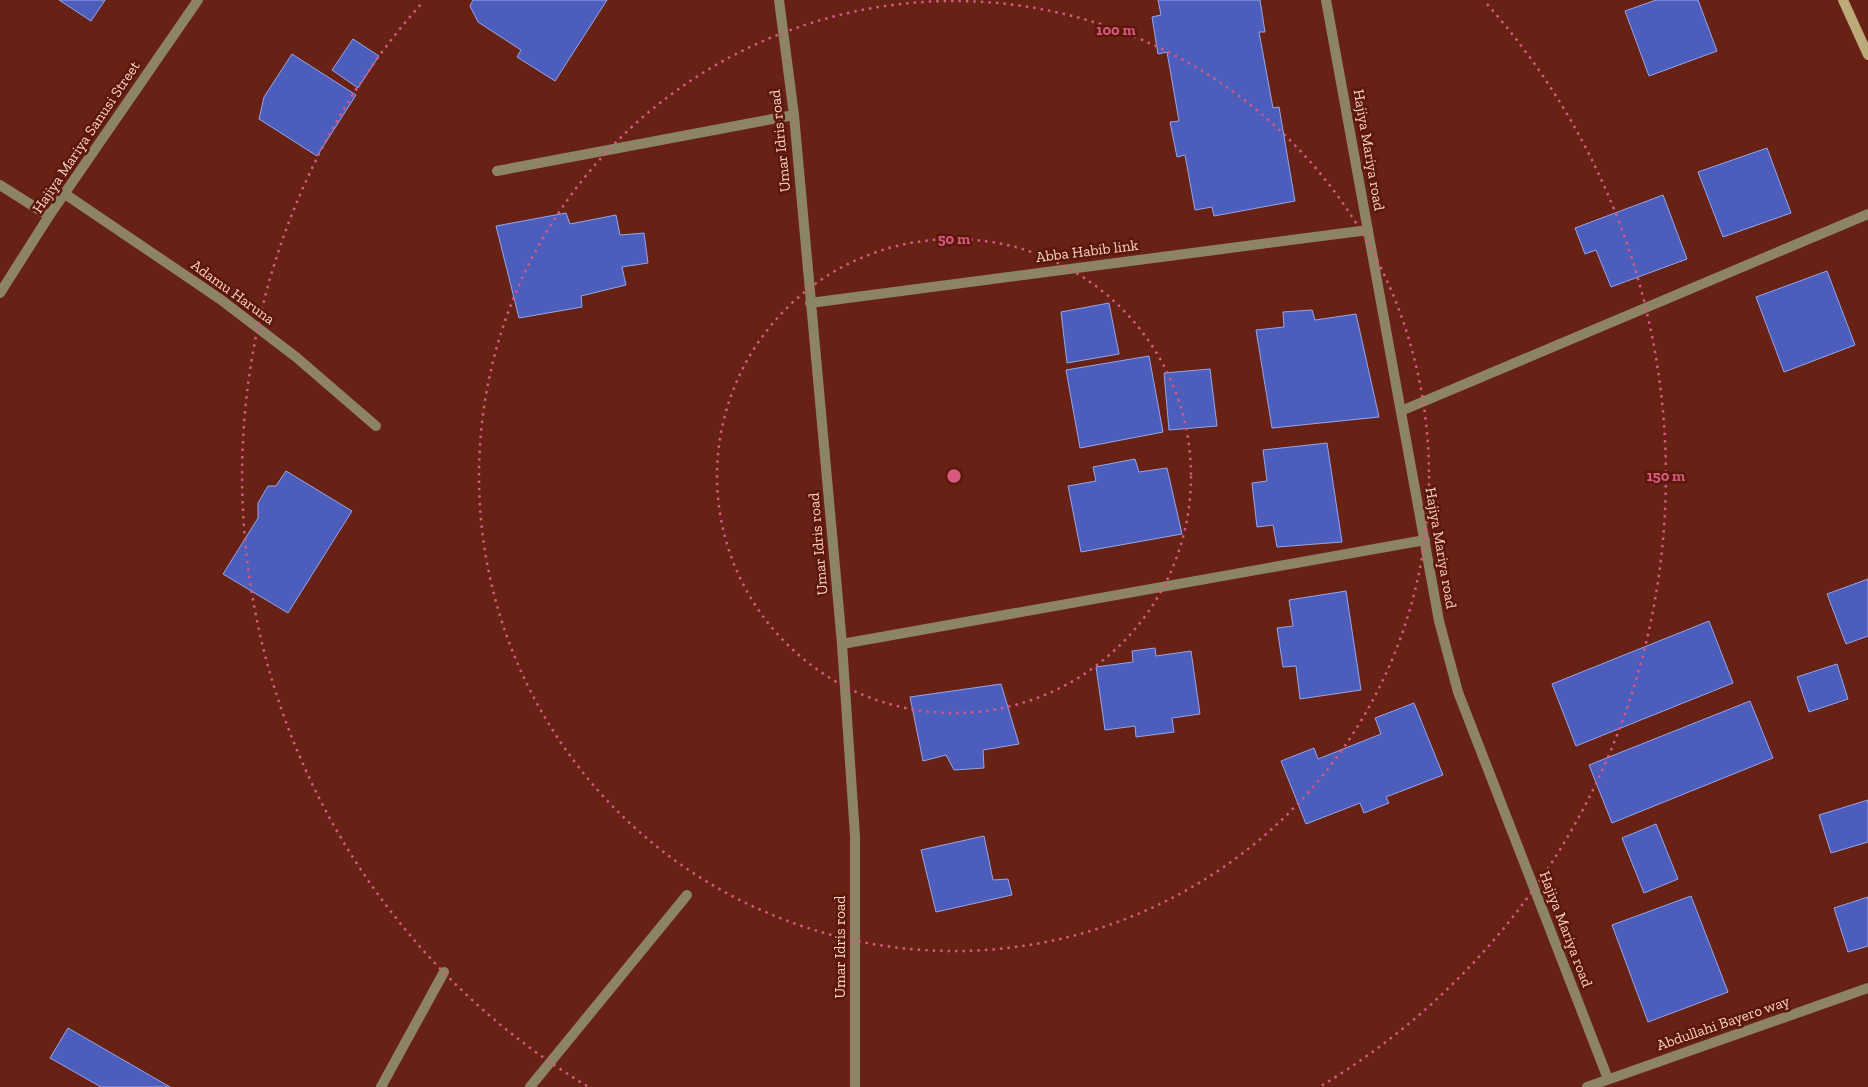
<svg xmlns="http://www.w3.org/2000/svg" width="1868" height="1087" viewBox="0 0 1868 1087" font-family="'Zilla Slab',serif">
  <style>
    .building { fill: #4d5dbc; stroke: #95a6eb }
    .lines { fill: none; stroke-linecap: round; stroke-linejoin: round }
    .service { stroke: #8d8465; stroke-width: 10 }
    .minor { stroke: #8d8465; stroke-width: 10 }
    .tertiary { stroke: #8d8465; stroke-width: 10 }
    .secondary { stroke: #bbab79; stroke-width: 10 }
    .ring { fill: none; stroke: #d65981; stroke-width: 2.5; stroke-dasharray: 2.5 5 }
    .labels { text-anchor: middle; stroke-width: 5; stroke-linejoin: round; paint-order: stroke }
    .street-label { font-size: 15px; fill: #fcd1c7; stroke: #5b1709 }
    .centre { fill: #d65981; stroke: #5b1709; stroke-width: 2.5 }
    .ring-label { font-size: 15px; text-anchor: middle; font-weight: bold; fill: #d65981; stroke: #5b1709; stroke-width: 5; stroke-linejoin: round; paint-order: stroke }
  </style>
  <rect width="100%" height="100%" fill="#682215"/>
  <!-- building -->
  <g class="building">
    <polygon points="59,0 105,0 91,21"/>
    <polygon points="473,0 607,0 555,81 517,57 521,50 478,22 470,6"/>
    <polygon points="1158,0 1260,0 1265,32 1259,32 1273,108 1279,107 1295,201 1214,216 1212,207 1195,210 1185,155 1177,157 1170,122 1179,121 1167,52 1158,54 1152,17 1161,15"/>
    <polygon points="1656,0 1698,0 1717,51 1649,76 1625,11"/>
    <polygon points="353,39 379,56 358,88 332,70"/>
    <polygon points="292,54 356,95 317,156 259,119 264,97"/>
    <polygon points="1767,148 1791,213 1723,237 1698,172"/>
    <polygon points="1663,195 1687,259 1611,287 1596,250 1585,254 1575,228"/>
    <polygon points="566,213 570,224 616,215 620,235 644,233 648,263 622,267 626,285 581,296 582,307 519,318 496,226"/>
    <polygon points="1827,271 1855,345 1784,372 1756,297"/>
    <polygon points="1109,303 1119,354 1067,363 1061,312"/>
    <polygon points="1312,310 1315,320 1356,314 1379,417 1272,428 1256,330 1284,327 1283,312"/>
    <polygon points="1149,356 1163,432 1080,448 1066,370"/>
    <polygon points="1210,369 1217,426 1169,430 1164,373"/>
    <polygon points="1327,443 1342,542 1277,547 1273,525 1257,527 1252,483 1267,481 1263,450"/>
    <polygon points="1135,459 1139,472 1167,468 1182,534 1081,552 1068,486 1096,481 1093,467"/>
    <polygon points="286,471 352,511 288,613 223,574 258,518 258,503 268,486 276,486"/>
    <polygon points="1868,579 1868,636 1846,644 1827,594"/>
    <polygon points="1346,591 1361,690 1300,699 1296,666 1283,667 1277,628 1293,626 1289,600"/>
    <polygon points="1709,621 1733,683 1576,746 1552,684"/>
    <polygon points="1155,648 1156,656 1191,651 1200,714 1172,718 1174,732 1136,737 1135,726 1105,730 1096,667 1133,662 1132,651"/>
    <polygon points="1837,664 1848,699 1809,712 1797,677"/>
    <polygon points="1001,684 1019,744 983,750 984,768 954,770 946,755 923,761 910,697"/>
    <polygon points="1750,701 1773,758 1612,823 1589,765"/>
    <polygon points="1414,703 1443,775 1386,797 1389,803 1364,813 1360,803 1306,824 1281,761 1314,748 1318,759 1381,734 1375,718"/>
    <polygon points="1868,800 1868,842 1831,853 1819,815"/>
    <polygon points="1656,824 1678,879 1644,893 1622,838"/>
    <polygon points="984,836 993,880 1008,879 1012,895 936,912 921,850"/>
    <polygon points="1691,896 1728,992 1648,1022 1612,925"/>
    <polygon points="1868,897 1868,946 1848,952 1834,908"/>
    <polygon points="68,1028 170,1087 101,1087 50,1058"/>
  </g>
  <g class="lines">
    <!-- service -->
    <g class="service">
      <polyline points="497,171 794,115"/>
      <polyline points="842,644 1425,540"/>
      <polyline points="381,1087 444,972"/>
      <polyline points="530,1087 687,895"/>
    </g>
    <!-- minor -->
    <g class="minor">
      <polyline points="779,0 794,115 842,644 855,836 855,1087"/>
      <polyline points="1326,0 1439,621 1458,692 1608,1079"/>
      <polyline points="0,185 49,216"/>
      <polyline points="65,194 220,299 296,357 376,426"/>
      <polyline points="0,293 49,216 198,0"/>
      <polyline points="810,303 1368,230"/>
      <polyline points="1401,411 1868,214"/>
    </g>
    <!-- tertiary -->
    <polyline class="tertiary" points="1587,1087 1868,988"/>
    <!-- secondary -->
    <polyline class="secondary" points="1843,0 1868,55"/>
  </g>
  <!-- distance rings -->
  <g class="ring">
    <circle cx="954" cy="476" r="237"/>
    <circle cx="954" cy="476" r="475"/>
    <path d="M587 1086A712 712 0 0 1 421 4M1487 4A712 712 0 0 1 1321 1086"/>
  </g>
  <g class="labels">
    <!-- street labels -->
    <g class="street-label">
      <text transform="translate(86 137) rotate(-56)" y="5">Hajiya Mariya Sanusi Street</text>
      <text transform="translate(780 141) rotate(-96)" y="5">Umar Idris road</text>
      <text transform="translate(1369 150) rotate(80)" y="5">Hajiya Mariya road</text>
      <text transform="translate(1087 251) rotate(-7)" y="5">Abba Habib link</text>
      <text transform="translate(233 292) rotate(36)" y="5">Adamu Haruna</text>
      <text transform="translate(818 544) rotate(-95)" y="5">Umar Idris road</text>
      <text transform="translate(1441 548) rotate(80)" y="5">Hajiya Mariya road</text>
      <text transform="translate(1566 929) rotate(69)" y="5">Hajiya Mariya road</text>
      <text transform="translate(840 947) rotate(-90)" y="5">Umar Idris road</text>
      <text transform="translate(1723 1023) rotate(-19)" y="5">Abdullahi Bayero way</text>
    </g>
  </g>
  <circle cx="954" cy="476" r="8" class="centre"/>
  <g class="ring-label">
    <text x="1116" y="35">100 m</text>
    <text x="954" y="244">50 m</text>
    <text x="1666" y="481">150 m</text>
  </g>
</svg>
